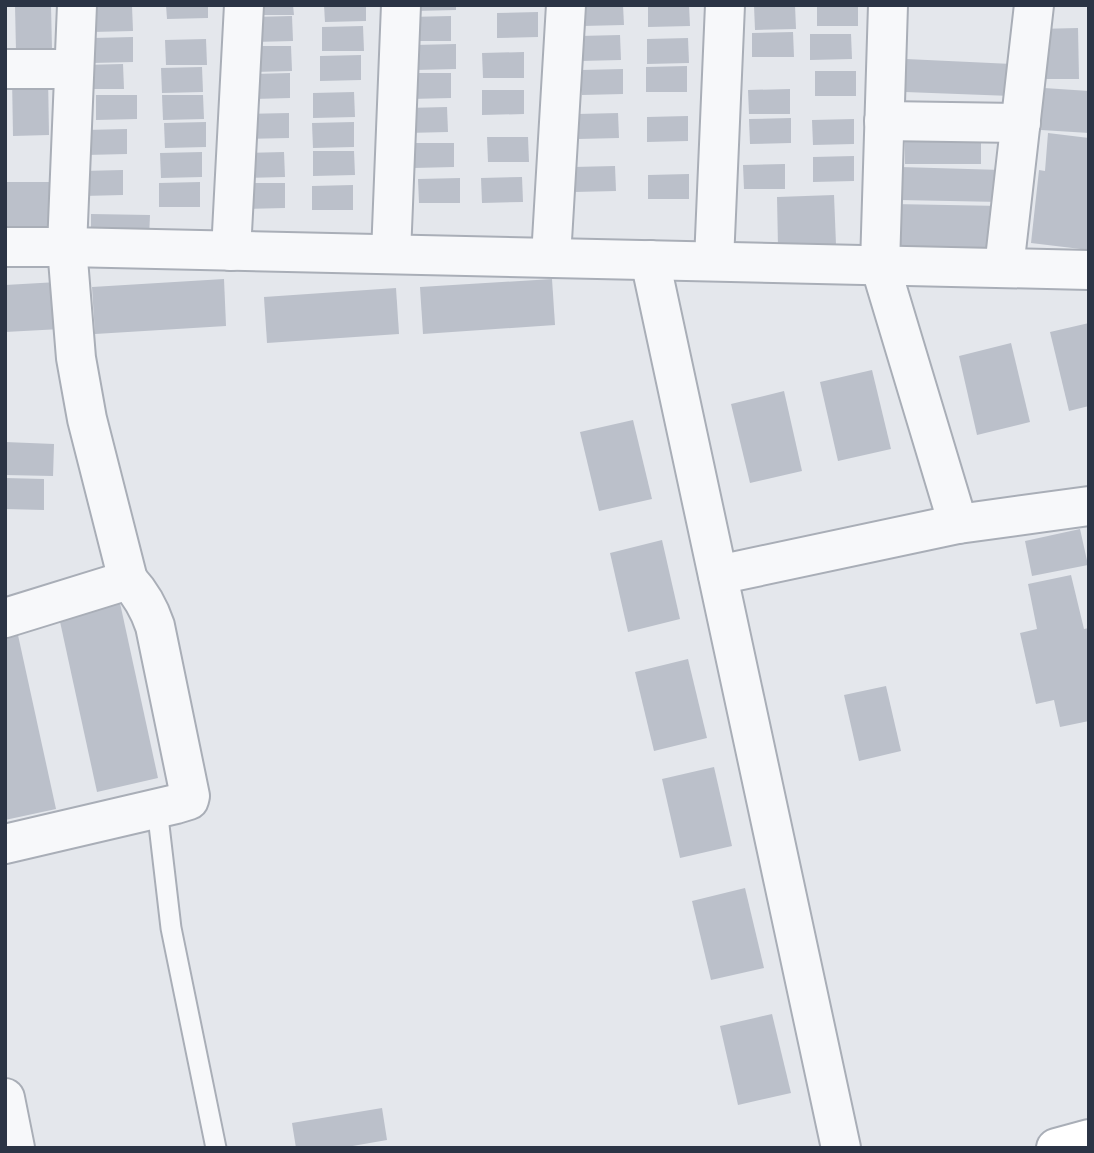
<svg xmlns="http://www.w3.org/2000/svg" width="1094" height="1153" viewBox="0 0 1094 1153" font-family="Quicksand,sans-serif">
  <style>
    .building { fill: #bbc0ca }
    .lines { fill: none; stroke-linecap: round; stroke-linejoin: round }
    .lane-casing { stroke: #a9aeb7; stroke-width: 23 }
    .street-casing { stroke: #a9aeb7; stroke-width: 42 }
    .secondary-casing { stroke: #a9aeb7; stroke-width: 42 }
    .lane { stroke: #f7f8fa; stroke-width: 19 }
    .street { stroke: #f7f8fa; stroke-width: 38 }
    .secondary { stroke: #fff; stroke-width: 38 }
  </style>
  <rect width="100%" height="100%" fill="#e4e7ec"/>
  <!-- building -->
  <g class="building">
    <polygon points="15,5 51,5 52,50 16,51"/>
    <polygon points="166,5 208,5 208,18 167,19"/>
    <polygon points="252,5 293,5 294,15 252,15"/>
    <polygon points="324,5 366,5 366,21 325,22"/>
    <polygon points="415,5 456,5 456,10 415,11"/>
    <polygon points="582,5 623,5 624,25 582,26"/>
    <polygon points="648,5 689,5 690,26 648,27"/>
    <polygon points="754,5 795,5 796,29 755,30"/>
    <rect x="817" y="5" width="41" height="21"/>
    <polygon points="132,6 133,31 92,32 91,7"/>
    <polygon points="538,12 538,37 497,38 497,13"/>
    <polygon points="292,16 293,41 252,42 251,17"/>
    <polygon points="451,16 451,41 410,41 409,17"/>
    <polygon points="363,26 364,51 322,51 322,27"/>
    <polygon points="1078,28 1079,79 1038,79 1037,29"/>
    <polygon points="793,32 794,57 752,57 752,33"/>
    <polygon points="810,34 851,34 852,59 810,60"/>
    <polygon points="620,35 621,60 580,61 579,36"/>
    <polygon points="133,37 133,62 92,63 92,38"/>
    <polygon points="688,38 689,63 647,64 647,39"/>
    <polygon points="206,39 207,65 166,65 165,40"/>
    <polygon points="456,44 456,69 415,70 414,45"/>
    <polygon points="250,46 291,46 292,71 250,72"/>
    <polygon points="524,52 524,78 483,78 482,53"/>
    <polygon points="361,55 361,80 320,81 320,56"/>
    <polygon points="906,59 1012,64 1011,96 905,92"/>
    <polygon points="123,64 124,89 82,89 82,65"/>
    <polygon points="687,66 687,92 646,92 646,67"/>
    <polygon points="202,67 203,92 162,93 161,68"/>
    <polygon points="623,69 623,94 582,95 581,70"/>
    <rect x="815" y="71" width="41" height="25"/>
    <polygon points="290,73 290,98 249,99 249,74"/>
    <polygon points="410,73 451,73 451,98 410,99"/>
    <polygon points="48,76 49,135 13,136 12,77"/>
    <polygon points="1044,88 1089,91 1089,133 1041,130"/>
    <polygon points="790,89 790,114 749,114 748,90"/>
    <polygon points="482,90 524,90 524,114 482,115"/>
    <polygon points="354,92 355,117 313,118 313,93"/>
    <polygon points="96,95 137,95 137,119 96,120"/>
    <polygon points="162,95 203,95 204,119 163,120"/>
    <polygon points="447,107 448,132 406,133 406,108"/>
    <polygon points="289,113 289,138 248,139 247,114"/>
    <polygon points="618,113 619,138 578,139 577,114"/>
    <polygon points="688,116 688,141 647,142 647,117"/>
    <polygon points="791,118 791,143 750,144 749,119"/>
    <polygon points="854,119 854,144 813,145 812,120"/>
    <polygon points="206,122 206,147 165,148 164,123"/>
    <polygon points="354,122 354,147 313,148 312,123"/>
    <rect x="905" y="127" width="76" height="37"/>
    <polygon points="127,129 127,154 86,155 85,130"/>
    <polygon points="1048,133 1089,138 1089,250 1031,243 1039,170 1045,171"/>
    <polygon points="487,137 528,137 529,162 488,162"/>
    <polygon points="413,143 454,143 454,167 413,168"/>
    <polygon points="313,151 354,151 355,175 313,176"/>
    <polygon points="202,152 202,177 161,178 160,153"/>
    <polygon points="284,152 285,177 243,178 243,153"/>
    <polygon points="854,156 854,181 813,182 813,157"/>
    <polygon points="785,164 785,189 744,189 743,165"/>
    <polygon points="615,166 616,191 574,192 573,167"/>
    <polygon points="900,167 1002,170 1001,202 899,200"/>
    <polygon points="123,170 123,195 83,196 82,171"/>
    <polygon points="689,174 689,199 648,199 648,175"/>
    <polygon points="522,177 523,202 482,203 481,178"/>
    <polygon points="460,178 460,203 419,203 418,179"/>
    <polygon points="5,182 63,182 55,230 5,238"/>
    <polygon points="200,182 200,207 159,207 159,183"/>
    <polygon points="243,183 285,183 285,208 244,209"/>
    <polygon points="353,185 353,210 312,210 312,186"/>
    <polygon points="834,195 836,245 778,247 777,197"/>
    <polygon points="893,204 1002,206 1001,251 892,249"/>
    <polygon points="91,214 150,215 149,238 91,237"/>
    <polygon points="224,279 226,326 95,334 92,287"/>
    <polygon points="552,279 555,325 423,334 420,287"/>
    <polygon points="58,282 61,329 5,332 5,285"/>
    <polygon points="396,288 399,334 267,343 264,297"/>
    <polygon points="1089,323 1089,406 1069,411 1050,332"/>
    <polygon points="1011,343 1030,422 977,435 959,356"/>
    <polygon points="872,370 891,449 838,461 820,382"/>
    <polygon points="784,391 802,471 750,483 731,404"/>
    <polygon points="633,420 652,499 599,511 580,432"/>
    <polygon points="5,442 54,444 53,476 5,475"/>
    <polygon points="5,478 44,479 44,510 5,509"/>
    <polygon points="1080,529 1088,565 1032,576 1025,541"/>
    <polygon points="662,540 680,619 628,632 610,553"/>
    <polygon points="1071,575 1084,629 1089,628 1089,721 1060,727 1054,700 1036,704 1020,633 1037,629 1028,584"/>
    <polygon points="120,603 158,778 97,792 59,617"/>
    <polygon points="18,635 56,809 5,820 5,637"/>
    <polygon points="688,659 707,738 654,751 635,672"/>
    <polygon points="886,686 901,751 859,761 844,695"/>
    <polygon points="714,767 732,846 680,858 662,779"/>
    <polygon points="745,888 764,968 711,980 692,901"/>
    <polygon points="772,1014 791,1093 738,1105 720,1026"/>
    <polygon points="382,1108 387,1140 341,1148 296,1148 292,1123"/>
  </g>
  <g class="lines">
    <!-- lane casing -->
    <g class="lane-casing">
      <polyline id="lane" points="157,808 171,928 216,1148"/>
    </g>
    <!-- street casing -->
    <g class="street-casing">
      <g id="street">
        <polyline points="77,5 67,247 76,358 87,419 128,580"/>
        <polyline points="888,5 880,265 958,524"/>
        <polyline points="5,69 74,69"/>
        <polyline points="884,121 1021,123"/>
        <polyline points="5,247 67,247 1089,270"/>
        <polyline points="231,251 244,5"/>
        <polyline points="391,254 401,5"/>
        <polyline points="551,257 566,5"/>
        <polyline points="650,260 841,1148"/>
        <polyline points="714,261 725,5"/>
        <polyline points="1004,268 1034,5"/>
        <polyline points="718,575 958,524 1089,506"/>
        <path d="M5 618 128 580C141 594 149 608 155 626L190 796 189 800 176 804 5 844"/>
        <polyline points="5,1098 15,1148"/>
      </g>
    </g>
    <!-- secondary casing -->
    <g class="secondary-casing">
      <polyline id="secondary" points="1056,1148 1089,1139"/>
    </g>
    <!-- lane -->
    <use href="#lane" class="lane"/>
    <!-- street -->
    <use href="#street" class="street"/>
    <!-- secondary -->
    <use href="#secondary" class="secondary"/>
  </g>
  <!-- border -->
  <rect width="1094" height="1153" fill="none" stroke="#2b3445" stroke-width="14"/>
</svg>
